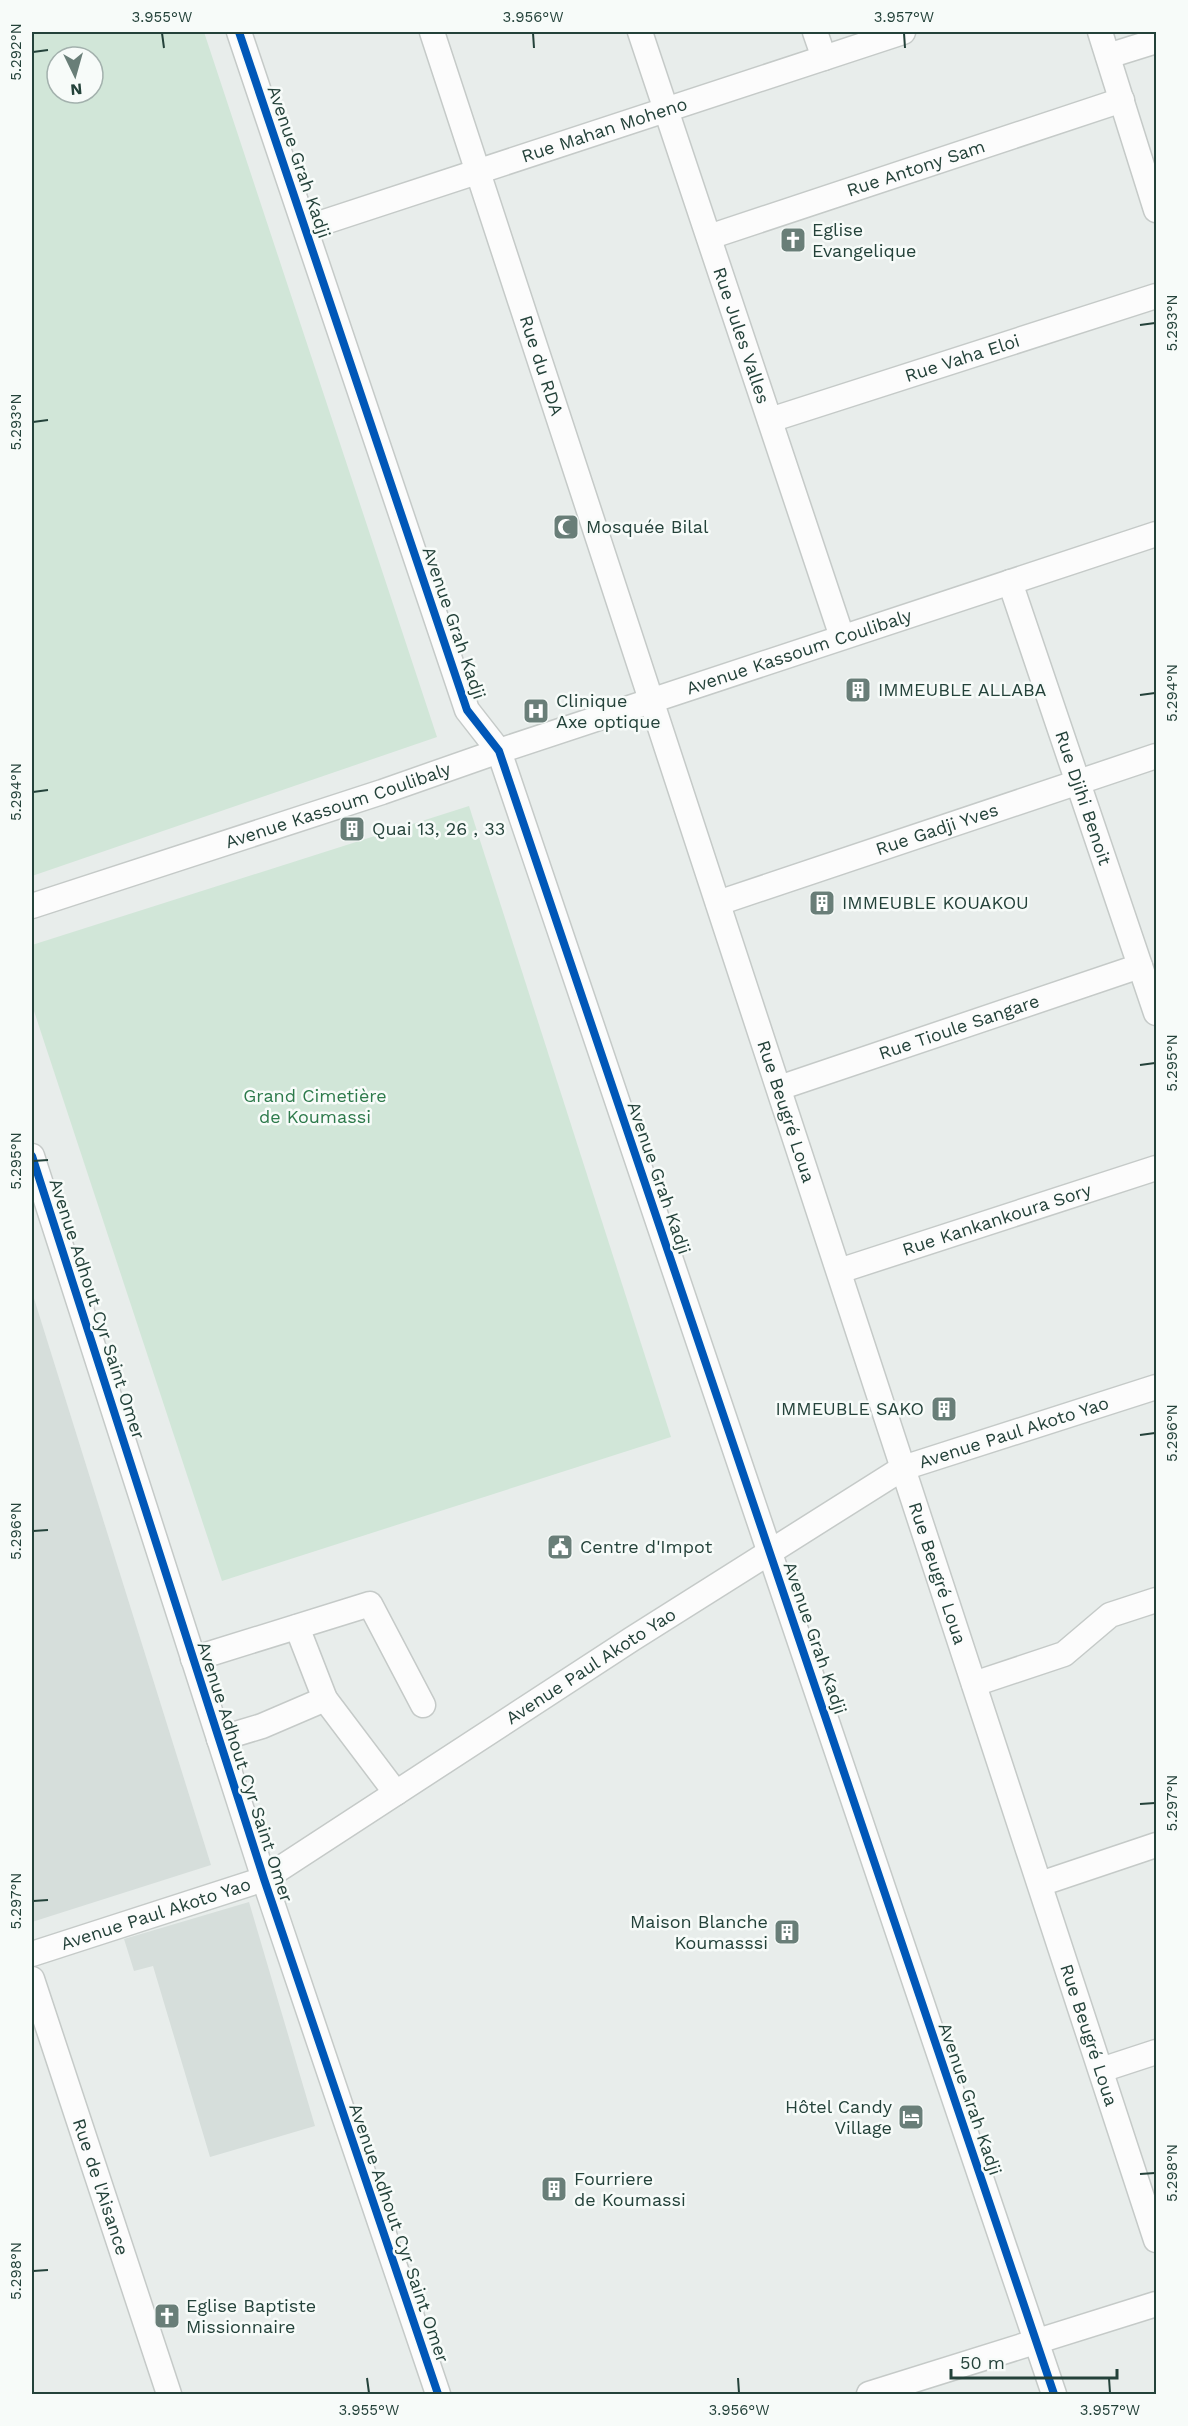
<svg xmlns="http://www.w3.org/2000/svg" width="1188" height="2426" viewBox="0 0 1188 2426" font-family="'Work Sans',sans-serif">
  <style>
    .built { fill: #d6dedb }
    .green { fill: #d1e6d8; fill-rule: evenodd }
    .lines { fill: none; stroke-linecap: round; stroke-linejoin: round }
    .minor-casing { stroke: #c5cac8; stroke-width: 27 }
    .minor { stroke: #fcfcfc; stroke-width: 24 }
    .cycleway-casing { stroke: #f7fbf9; stroke-width: 11 }
    .cycleway { stroke: #0057b8; stroke-width: 8 }
    .ticks { fill: none; stroke: #24423a; stroke-width: 2 }
    .labels { text-anchor: middle; stroke-width: 5; stroke-linejoin: round; paint-order: stroke }
    .street-label { font-size: 18px; fill: #24423a; stroke: #f7fbf9 }
    .poi-label { font-size: 18px; fill: #24423a; stroke: #f7fbf9; text-anchor: start }
    .park-label { font-size: 18px; fill: #2d7a4b; stroke: #f7fbf9 }
    .neatline { fill: none; stroke: #24423a; stroke-width: 2 }
    .ticks-label { font-size: 15px; text-anchor: middle; fill: #24423a }
  </style>
  <rect width="100%" height="100%" fill="#e8edeb"/>
  <!-- built -->
  <g class="built">
    <polygon points="32,1292 211,1865 32,1922"/>
    <polygon points="249,1902 315,2126 210,2157 153,1966 134,1971 124,1939"/>
  </g>
  <!-- green -->
  <g class="green">
    <path d="M32 32H204L437 737 32 876ZM57 57H93V93H57Z"/>
    <polygon points="469,806 671,1437 222,1581 32,1005 32,945"/>
  </g>
  <g class="lines">
    <!-- minor casing -->
    <g class="minor-casing">
      <g id="minor">
        <polyline points="239,32 467,710 499,751 1054,2394"/>
        <path id="s1" d="M432 32 1156 2240"/>
        <path id="s2" d="M640 32 842 637"/>
        <polyline points="815,32 824,58"/>
        <polyline points="1100,32 1156,210"/>
        <polyline points="1108,56 1156,41"/>
        <path id="s3" d="M306 228 903 32"/>
        <path id="s4" d="M709 237 1122 100"/>
        <path id="s5" d="M770 420 1156 296"/>
        <path id="s6" d="M1010 582 1156 1013"/>
        <path id="s7" d="M718 903 1156 756"/>
        <path id="s8" d="M32 906 382 792 499 751 1156 534"/>
        <path id="s9" d="M779 1088 1140 966"/>
        <polyline points="32,1156 264,1879 438,2394"/>
        <path id="s10" d="M839 1271 1156 1168"/>
        <polyline points="297,1627 325,1699 396,1793"/>
        <polyline points="193,1659 370,1604 423,1705"/>
        <polyline points="974,1684 1064,1654 1110,1615 1156,1600"/>
        <polyline points="219,1739 262,1726 325,1699"/>
        <polyline points="1040,1884 1156,1845"/>
        <path id="s11" d="M32 1954 264 1879 632 1639 903 1468 1156 1387"/>
        <path id="s12" d="M32 1979 169 2394"/>
        <polyline points="1101,2070 1156,2052"/>
        <polyline points="869,2394 1156,2304"/>
      </g>
    </g>
    <!-- minor -->
    <use href="#minor" class="minor"/>
    <!-- cycleway casing -->
    <g class="cycleway-casing">
      <g id="cycleway">
        <polyline points="239,32 467,710 499,751 1054,2394"/>
        <polyline points="32,1156 264,1879 438,2394"/>
      </g>
    </g>
    <!-- cycleway -->
    <use href="#cycleway" class="cycleway"/>
  </g>
  <!-- ticks -->
  <path class="ticks" d="M162 33 164 48M533 33 534 48M904 33 905 48M33 52 48 50M1140 325 1155 323M33 422 48 420M1140 695 1155 693M33 792 48 790M1140 1065 1155 1063M33 1161 48 1160M1140 1435 1155 1433M33 1531 48 1530M1140 1804 1155 1803M33 1901 48 1900M1140 2174 1155 2173M33 2271 48 2270M367 2378 369 2393M738 2378 739 2393M1109 2378 1110 2393"/>
  <!-- icons -->
  <defs>
    <g id="church-square" transform="scale(1.35)"><rect x="-9" y="-9" width="18" height="18" rx="4" fill="#697e78" stroke="#f7fbf9"/><path d="M-1.2-6h2.4v3.5h3.3v2.4h-3.3V6h-2.4V-.1h-3.3v-2.4h3.3Z" fill="#fff"/></g>
    <g id="mosque-square" transform="scale(1.35)"><rect x="-9" y="-9" width="18" height="18" rx="4" fill="#697e78" stroke="#f7fbf9"/><path d="M3.5-4.9A6 6 0 1 0 3.5 4.9A5 5 0 1 1 3.5-4.9Z" fill="#fff"/></g>
    <g id="building-square" transform="scale(1.35)"><rect x="-9" y="-9" width="18" height="18" rx="4" fill="#697e78" stroke="#f7fbf9"/><path d="M-4-6H4V6H1V3H-1V6H-4ZM-2.5-4.3h1.7v1.8h-1.7ZM.8-4.3h1.7v1.8H.8ZM-2.5-1h1.7V.8h-1.7ZM.8-1h1.7V.8H.8Z" fill="#fff"/></g>
    <g id="hospital-square" transform="scale(1.35)"><rect x="-9" y="-9" width="18" height="18" rx="4" fill="#697e78" stroke="#f7fbf9"/><path d="M-5-5h3v3.5h4V-5h3V5h-3V1.5h-4V5h-3Z" fill="#fff"/></g>
    <g id="civic-square" transform="scale(1.35)"><rect x="-9" y="-9" width="18" height="18" rx="4" fill="#697e78" stroke="#f7fbf9"/><path d="M-.6-6.5H3V-4.5H.6V-3L4-1V1h2V6H-6V1h2V-1L-.6-3ZM-1.2 2.5V6h2.4V2.5Z" fill="#fff"/></g>
    <g id="hotel-square" transform="scale(1.35)"><rect x="-9" y="-9" width="18" height="18" rx="4" fill="#697e78" stroke="#f7fbf9"/><path d="M-6-4.5h1.5V1H6V5H4.5V3h-9V5H-6ZM-4 0a1.8 1.8 0 1 1 3.6 0ZM.5 0V-2.5h3Q6-2.5 6 0Z" fill="#fff"/></g>
  </defs>
  <g fill-rule="evenodd">
    <use href="#church-square" x="793" y="240"/>
    <use href="#mosque-square" x="566" y="527"/>
    <use href="#building-square" x="858" y="690"/>
    <use href="#hospital-square" x="536" y="711"/>
    <use href="#building-square" x="352" y="829"/>
    <use href="#building-square" x="822" y="903"/>
    <use href="#building-square" x="944" y="1409"/>
    <use href="#civic-square" x="560" y="1547"/>
    <use href="#building-square" x="787" y="1932"/>
    <use href="#hotel-square" x="911" y="2117"/>
    <use href="#building-square" x="554" y="2189"/>
    <use href="#church-square" x="167" y="2316"/>
  </g>
  <g class="labels">
    <!-- street labels -->
    <g class="street-label">
      <text dy="6" stroke="none"><textPath href="#s3" startOffset="314">Rue Mahan Moheno</textPath></text>
      <text transform="translate(299 162) rotate(71)" y="6">Avenue Grah Kadji</text>
      <text dy="6" stroke="none"><textPath href="#s4" startOffset="218">Rue Antony Sam</textPath></text>
      <text dy="6" stroke="none"><textPath href="#s2" startOffset="320">Rue Jules Valles</textPath></text>
      <text dy="6" stroke="none"><textPath href="#s5" startOffset="202">Rue Vaha Eloi</textPath></text>
      <text dy="6" stroke="none"><textPath href="#s1" startOffset="351">Rue du RDA</textPath></text>
      <text transform="translate(454 623) rotate(71)" y="6">Avenue Grah Kadji</text>
      <text dy="6" stroke="none"><textPath href="#s8" startOffset="808">Avenue Kassoum Coulibaly</textPath></text>
      <text dy="6" stroke="none"><textPath href="#s6" startOffset="228">Rue Djihi Benoit</textPath></text>
      <text dy="6" stroke="none"><textPath href="#s8" startOffset="322">Avenue Kassoum Coulibaly</textPath></text>
      <text dy="6" stroke="none"><textPath href="#s7" startOffset="231">Rue Gadji Yves</textPath></text>
      <text dy="6" stroke="none"><textPath href="#s9" startOffset="190">Rue Tioule Sangare</textPath></text>
      <text dy="6" stroke="none"><textPath href="#s1" startOffset="1136">Rue Beugré Loua</textPath></text>
      <text transform="translate(659 1178) rotate(71)" y="6">Avenue Grah Kadji</text>
      <text dy="6" stroke="none"><textPath href="#s10" startOffset="166">Rue Kankankoura Sory</textPath></text>
      <text transform="translate(97 1309) rotate(72)" y="6">Avenue Adhout Cyr Saint Omer</text>
      <text dy="6" stroke="none"><textPath href="#s11" startOffset="1120">Avenue Paul Akoto Yao</textPath></text>
      <text dy="6" stroke="none"><textPath href="#s1" startOffset="1622">Rue Beugré Loua</textPath></text>
      <text transform="translate(815 1638) rotate(71)" y="6">Avenue Grah Kadji</text>
      <text dy="6" stroke="none"><textPath href="#s11" startOffset="634">Avenue Paul Akoto Yao</textPath></text>
      <text transform="translate(245 1772) rotate(72)" y="6">Avenue Adhout Cyr Saint Omer</text>
      <text dy="6" stroke="none"><textPath href="#s11" startOffset="130">Avenue Paul Akoto Yao</textPath></text>
      <text dy="6" stroke="none"><textPath href="#s1" startOffset="2108">Rue Beugré Loua</textPath></text>
      <text transform="translate(970 2099) rotate(71)" y="6">Avenue Grah Kadji</text>
      <text dy="6" stroke="none"><textPath href="#s12" startOffset="219">Rue de l'Aisance</textPath></text>
      <text transform="translate(399 2233) rotate(71)" y="6">Avenue Adhout Cyr Saint Omer</text>
    </g>
    <!-- poi labels -->
    <g class="poi-label">
      <text x="812" y="236">Eglise<tspan x="812" dy="21">Evangelique</tspan></text>
      <text x="586" y="533">Mosquée Bilal</text>
      <text x="878" y="696">IMMEUBLE ALLABA</text>
      <text x="556" y="707">Clinique<tspan x="556" dy="21">Axe optique</tspan></text>
      <text x="372" y="835">Quai 13, 26 , 33</text>
      <text x="842" y="909">IMMEUBLE KOUAKOU</text>
      <text x="924" y="1415" text-anchor="end">IMMEUBLE SAKO</text>
      <text x="580" y="1553">Centre d'Impot</text>
      <text x="768" y="1928" text-anchor="end">Maison Blanche<tspan x="768" dy="21">Koumasssi</tspan></text>
      <text x="892" y="2113" text-anchor="end">Hôtel Candy<tspan x="892" dy="21">Village</tspan></text>
      <text x="574" y="2185">Fourriere<tspan x="574" dy="21">de Koumassi</tspan></text>
      <text x="186" y="2312">Eglise Baptiste<tspan x="186" dy="21">Missionnaire</tspan></text>
    </g>
    <!-- park labels -->
    <g class="park-label">
      <text x="315" y="1102">Grand Cimetière<tspan x="315" dy="21">de Koumassi</tspan></text>
    </g>
  </g>
  <!-- border -->
  <rect width="1188" height="2426" fill="none" stroke="#f7fbf9" stroke-width="66"/>
  <!-- north arrow -->
  <g transform="translate(75 75) rotate(175)"><circle r="28" fill="#f7fbf9" stroke="#a3b1ad" stroke-width="1.5"/>
  <path d="M0-4.5L10 22L0 15L-10 22Z" fill="#697e78"/>
  <text y="-9" font-size="16" font-weight="bold" text-anchor="middle" fill="#24423a">N</text>
  </g>
  <!-- scale -->
  <path d="M951 2369v9h166v-9" fill="none" stroke="#24423a" stroke-width="3"/>
  <text x="960" y="2369" font-size="18" fill="#24423a" stroke="#f7fbf9" stroke-width="4.5" paint-order="stroke">50 m</text>
  <rect x="33" y="33" width="1122" height="2360" class="neatline"/>
  <g class="ticks-label">
    <text x="162" y="22">3.955°W</text>
    <text x="533" y="22">3.956°W</text>
    <text x="904" y="22">3.957°W</text>
    <text transform="translate(16 52) rotate(-90)" y="5">5.292°N</text>
    <text transform="translate(1172 323) rotate(-90)" y="5">5.293°N</text>
    <text transform="translate(16 422) rotate(-90)" y="5">5.293°N</text>
    <text transform="translate(1172 693) rotate(-90)" y="5">5.294°N</text>
    <text transform="translate(16 792) rotate(-90)" y="5">5.294°N</text>
    <text transform="translate(1172 1063) rotate(-90)" y="5">5.295°N</text>
    <text transform="translate(16 1161) rotate(-90)" y="5">5.295°N</text>
    <text transform="translate(1172 1433) rotate(-90)" y="5">5.296°N</text>
    <text transform="translate(16 1531) rotate(-90)" y="5">5.296°N</text>
    <text transform="translate(1172 1803) rotate(-90)" y="5">5.297°N</text>
    <text transform="translate(16 1901) rotate(-90)" y="5">5.297°N</text>
    <text transform="translate(1172 2173) rotate(-90)" y="5">5.298°N</text>
    <text transform="translate(16 2271) rotate(-90)" y="5">5.298°N</text>
    <text x="369" y="2415">3.955°W</text>
    <text x="739" y="2415">3.956°W</text>
    <text x="1110" y="2415">3.957°W</text>
  </g>
</svg>
